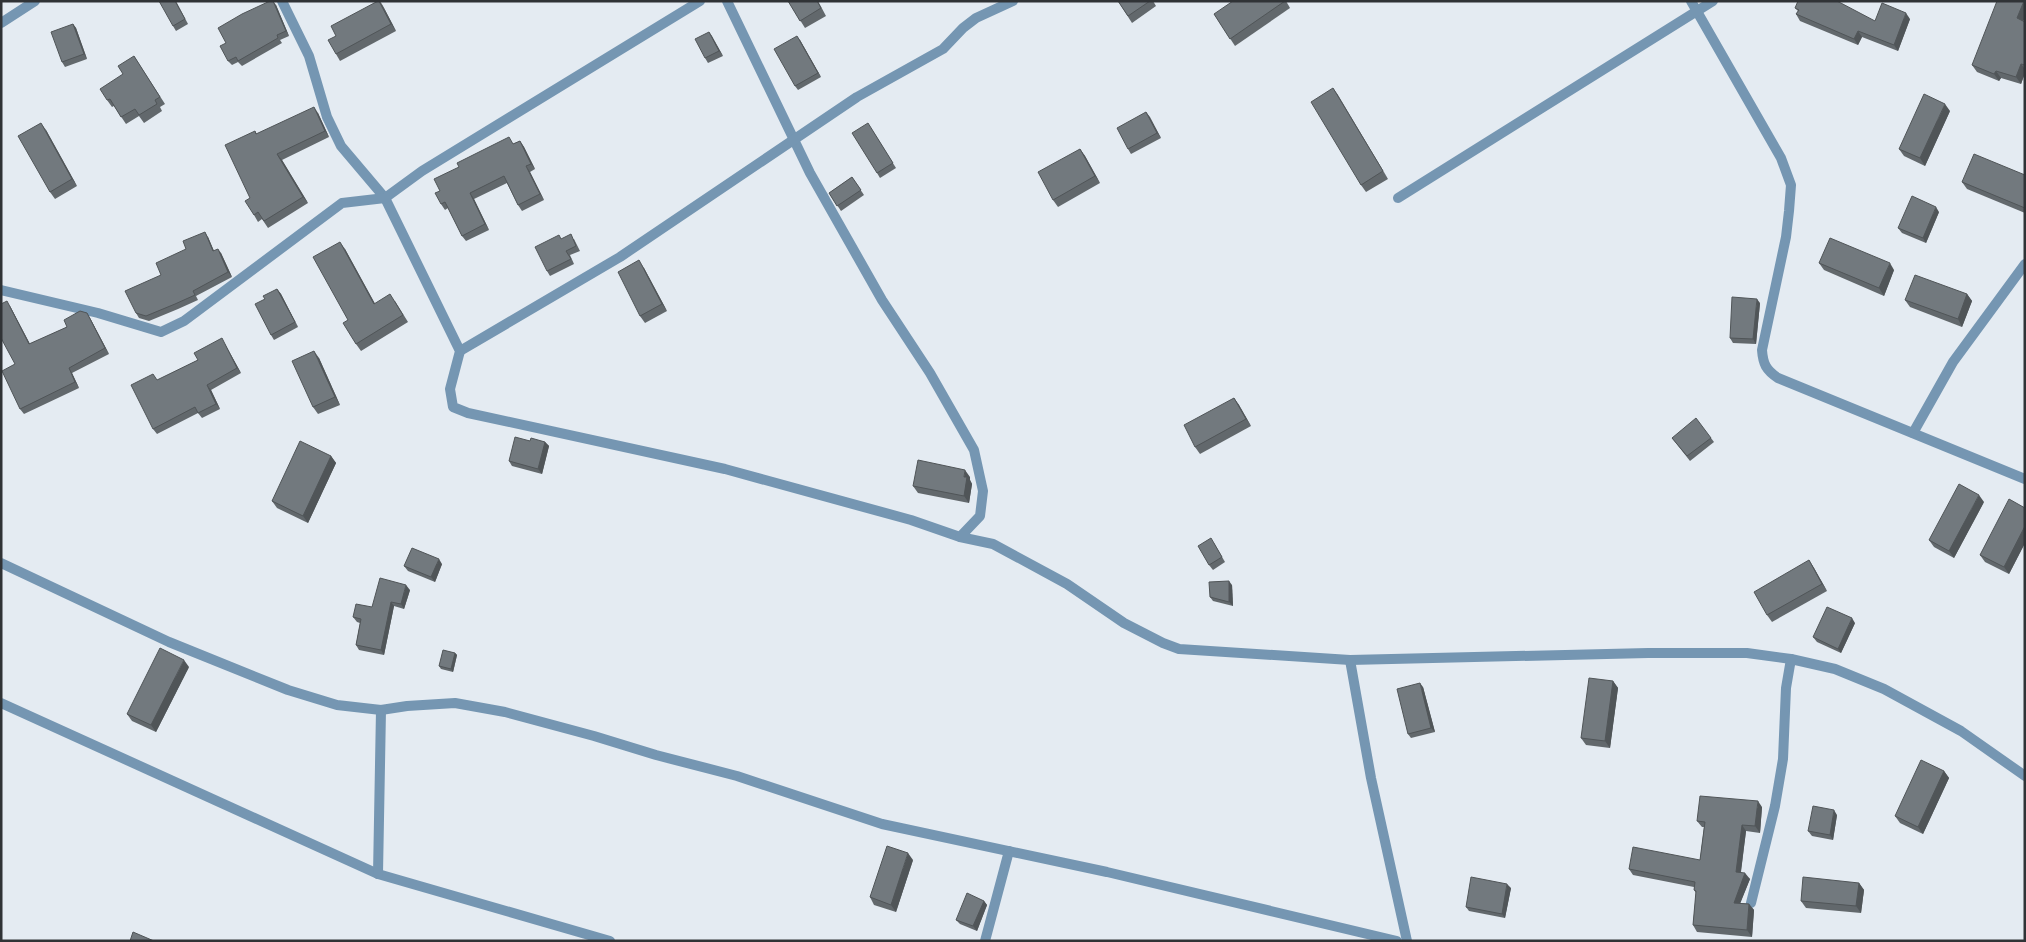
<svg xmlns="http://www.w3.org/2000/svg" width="2026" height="942" viewBox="0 0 2026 942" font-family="'Titillium Web',sans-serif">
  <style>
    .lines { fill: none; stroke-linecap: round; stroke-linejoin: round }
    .minor { stroke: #7596b2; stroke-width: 10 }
    .wall { fill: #62686c }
    .shaded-wall { fill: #505558 }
    .building { fill: #72797e; stroke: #505558 }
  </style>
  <rect width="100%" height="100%" fill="#e4ebf2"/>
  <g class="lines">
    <!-- minor -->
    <g class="minor">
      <polyline points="282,1 309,56 327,117 341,146 385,198 460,351 450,389 453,407 468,413 725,469 911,520 960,537"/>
      <polyline points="727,1 810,173 882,300 930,373 974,450 983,491 980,516 960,537 993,544 1067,584 1124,623 1163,643 1179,649 1350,660 1648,653 1747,653 1791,659 1835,669 1884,689 1961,731 2025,776"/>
      <path d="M1691 1 1781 158 1791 185 1789 211 1786 237 1762 350C1763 364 1766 370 1778 378L2025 479"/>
      <polyline points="1,23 35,1"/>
      <polyline points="1398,198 1713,1"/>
      <polyline points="1,290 98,313 161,332 184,321 342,203 385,198 422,171 700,1"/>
      <polyline points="460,351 620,257 857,97 943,49 963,28 976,18 1013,1"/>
      <polyline points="1913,433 1953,362 2025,264"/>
      <polyline points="1,563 169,642 288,690 337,705 381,710 407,706 455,703 505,712 594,736 656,755 737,776 882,824 1107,872 1397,941"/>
      <polyline points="1350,660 1371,778 1407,941"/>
      <polyline points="1,703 378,874 610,941"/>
      <polyline points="378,874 381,710"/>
      <polyline points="1751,903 1775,806 1783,759 1786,688 1791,659"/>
      <polyline points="985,941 1009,851"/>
    </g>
  </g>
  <!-- wall -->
  <g class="wall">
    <polygon points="176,1 188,24 176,31 173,26"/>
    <polygon points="380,1 384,8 396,31 340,61 336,54 336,36"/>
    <polygon points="788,1 818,1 826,16 805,28"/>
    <polygon points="1118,1 1153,1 1156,6 1132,23"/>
    <polygon points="1286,1 1290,8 1235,46 1214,14"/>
    <polygon points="2025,1 2025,17 2023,21 2025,22 2025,73 2021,84 2001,78 1999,81 1977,72 1972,65"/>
    <polygon points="276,5 289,36 280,40 282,43 242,66 238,62 232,65 228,61 226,43"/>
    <polygon points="1795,8 1875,21 1910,19 1898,51 1862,37 1858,45 1800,21 1796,14 1798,11"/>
    <polygon points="73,24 76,28 87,59 65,67 62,62"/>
    <polygon points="709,32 723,56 708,63 705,58"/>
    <polygon points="800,40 821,77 798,90 795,86"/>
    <polygon points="134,56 165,104 160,107 162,111 144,123 139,116 126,124 114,106 112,107 107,100"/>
    <polygon points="1333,88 1388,179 1366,192 1361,185"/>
    <polygon points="1950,111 1925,166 1904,156 1899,149"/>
    <polygon points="1146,112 1161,138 1131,154 1128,149"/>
    <polygon points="318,113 329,137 282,160 308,203 268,228 262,219 258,222 254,215 250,198 255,131 257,134"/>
    <polygon points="871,128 896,168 880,178 877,173"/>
    <polygon points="46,130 77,186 55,199 50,192"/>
    <polygon points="520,141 524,147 535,169 530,172 544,200 522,211 518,205 507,183 474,199 489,230 466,241 462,236 448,208 445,210 441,204 440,191 459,167"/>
    <polygon points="1080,149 1085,156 1100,183 1058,207 1053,200"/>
    <polygon points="2025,175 2025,213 1967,189 1962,182"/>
    <polygon points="852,177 864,195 841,211 829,193"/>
    <polygon points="1939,212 1926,243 1902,233 1898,228"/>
    <polygon points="208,237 214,251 221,253 232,277 196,296 198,300 178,309 149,321 139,318 136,313 161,275 186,249"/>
    <polygon points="561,239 574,239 580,251 570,255 574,264 550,276 547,271"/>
    <polygon points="345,249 375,304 395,301 408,322 361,351 356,344 348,320"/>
    <polygon points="1819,263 1894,270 1884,296 1824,270"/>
    <polygon points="644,268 667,311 645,323 640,316"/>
    <polygon points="277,289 281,294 298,327 274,340 271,335 265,299"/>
    <polygon points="1967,294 1972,301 1962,327 1910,307 1905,300"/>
    <polygon points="1760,303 1756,344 1733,343 1730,338"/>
    <polygon points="10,306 30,344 67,327 87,313 90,318 109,354 72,373 79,388 24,414 20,409 15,364"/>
    <polygon points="225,344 241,373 211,390 220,409 202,418 198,413 157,434 153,429 158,380 198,360"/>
    <polygon points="319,358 340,405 318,414 313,407"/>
    <polygon points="1234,398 1239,405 1251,426 1200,454 1195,447"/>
    <polygon points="1672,438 1711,438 1714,442 1690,461"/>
    <polygon points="530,441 545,442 549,446 542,474 512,466 509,461"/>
    <polygon points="331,456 336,463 308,523 277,508 272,501"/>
    <polygon points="970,477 970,480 972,484 969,503 918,493 913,486"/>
    <polygon points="1984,502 1954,558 1934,547 1929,540"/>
    <polygon points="2025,508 2025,543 2009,574 1985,562 1980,555"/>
    <polygon points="1214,543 1225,562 1213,570 1209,565"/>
    <polygon points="1809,560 1814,568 1827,591 1772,622 1767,615"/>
    <polygon points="442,564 435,582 408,571 404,566"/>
    <polygon points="1232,585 1233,606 1213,601 1210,597"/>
    <polygon points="410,590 404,609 394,606 384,655 359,650 356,645 360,623 357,622 353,617 372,607"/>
    <polygon points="1855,623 1841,653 1817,642 1813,637"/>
    <polygon points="455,653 457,655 453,672 441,669 439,666"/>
    <polygon points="189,667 156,732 132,721 127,714"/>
    <polygon points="1613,681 1618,688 1610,748 1586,745 1581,738"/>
    <polygon points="1423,687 1435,732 1411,738 1408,734"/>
    <polygon points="1944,771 1949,778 1923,834 1900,823 1895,816"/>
    <polygon points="1762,807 1760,833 1746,831 1741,872 1750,879 1740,903 1749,904 1754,910 1752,937 1697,932 1693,925 1696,893 1694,890 1694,887 1633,875 1629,869 1700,860 1704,827 1702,827 1697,821"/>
    <polygon points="1837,815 1833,840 1812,836 1808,831"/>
    <polygon points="913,860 896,912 874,905 870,897"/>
    <polygon points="1859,883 1864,890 1861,913 1806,908 1801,901"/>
    <polygon points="1511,888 1505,918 1469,911 1466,907"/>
    <polygon points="984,901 987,905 977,931 960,924 956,920"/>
  </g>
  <!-- shaded-wall -->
  <g class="shaded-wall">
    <polygon points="273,1 276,5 289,36 286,31"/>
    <polygon points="380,1 384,8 396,31 391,24"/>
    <polygon points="2024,1 2025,1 2025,17 2022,25 2017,18"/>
    <polygon points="1906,13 1910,19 1898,51 1894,45"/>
    <polygon points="73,24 76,28 87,59 84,54"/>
    <polygon points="1858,31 1862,37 1858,45 1854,39"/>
    <polygon points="709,32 712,36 723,56 719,51"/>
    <polygon points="797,36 800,40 821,77 818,73"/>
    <polygon points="2021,64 2025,69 2025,73 2021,84 2016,77"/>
    <polygon points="1996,71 2001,78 1999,81 1994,74"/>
    <polygon points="1333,88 1338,95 1388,179 1383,171"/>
    <polygon points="1945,104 1950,111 1925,166 1920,158"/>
    <polygon points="314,107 318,113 329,137 325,131"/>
    <polygon points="1146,112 1150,117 1161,138 1157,133"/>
    <polygon points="41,123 46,130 77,186 72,179"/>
    <polygon points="520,141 524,147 535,169 531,164"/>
    <polygon points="1080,149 1085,156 1100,183 1095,176"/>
    <polygon points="277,154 282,160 308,203 303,197"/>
    <polygon points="526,166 530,172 544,200 540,194"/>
    <polygon points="470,193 474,199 489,230 485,224"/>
    <polygon points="1936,207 1939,212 1926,243 1923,238"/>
    <polygon points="205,232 208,237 216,256 213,251"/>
    <polygon points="340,242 345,249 379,311 374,304"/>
    <polygon points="218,249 221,253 232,277 228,272"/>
    <polygon points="639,260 644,268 667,311 662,304"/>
    <polygon points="1890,263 1894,270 1884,296 1879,288"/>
    <polygon points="277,289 281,294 298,327 295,322"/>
    <polygon points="1967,294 1972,301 1962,327 1958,319"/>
    <polygon points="1757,299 1760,303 1756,344 1753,339"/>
    <polygon points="7,301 10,306 33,350 29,344"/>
    <polygon points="87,313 90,318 109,354 105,348"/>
    <polygon points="222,338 225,344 241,373 237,368"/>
    <polygon points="314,351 319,358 340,405 335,397"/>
    <polygon points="69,368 72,373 79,388 75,382"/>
    <polygon points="207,385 211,390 220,409 216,404"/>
    <polygon points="1234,398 1239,405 1251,426 1246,419"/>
    <polygon points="545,442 549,446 542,474 538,469"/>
    <polygon points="331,456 336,463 308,523 303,516"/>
    <polygon points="965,470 970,477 970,480 972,484 969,503 964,496 964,477"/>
    <polygon points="1979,495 1984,502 1954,558 1949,551"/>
    <polygon points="2025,526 2025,543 2009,574 2004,567"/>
    <polygon points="439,559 442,564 435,582 431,577"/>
    <polygon points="1809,560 1814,568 1827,591 1822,584"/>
    <polygon points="1229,581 1232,585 1233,606 1229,602"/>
    <polygon points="406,585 410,590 404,609 401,604"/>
    <polygon points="391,602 394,606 384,655 381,650"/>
    <polygon points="1852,618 1855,623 1841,653 1838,649"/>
    <polygon points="455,653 457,655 453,672 451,669"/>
    <polygon points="184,660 189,667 156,732 151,725"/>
    <polygon points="1613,681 1618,688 1610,748 1605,741"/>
    <polygon points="1420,683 1423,687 1435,732 1431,728"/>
    <polygon points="1944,771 1949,778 1923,834 1918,827"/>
    <polygon points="1758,801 1762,807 1760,833 1755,826"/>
    <polygon points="1834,810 1837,815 1833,840 1830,835"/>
    <polygon points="1742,825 1746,831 1740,878 1736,872"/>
    <polygon points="908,853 913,860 896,912 891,905"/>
    <polygon points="1745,873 1750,879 1738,909 1734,903"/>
    <polygon points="1859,883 1864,890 1861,913 1856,906"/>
    <polygon points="1507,884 1511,888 1505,918 1502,914"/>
    <polygon points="984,901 987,905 977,931 973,926"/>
    <polygon points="1749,904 1754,910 1752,937 1747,930"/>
  </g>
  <!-- building -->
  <g class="building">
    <polygon points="159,1 175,1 185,19 173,26"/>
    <polygon points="270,1 273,1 286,31 277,35 278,38 238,61 236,57 228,61 220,46 226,43 218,28 242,14"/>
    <polygon points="378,1 379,1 391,24 336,54 328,40 336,36 331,26"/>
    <polygon points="788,1 817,1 821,8 800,21"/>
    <polygon points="1118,1 1150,1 1128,16"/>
    <polygon points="1233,1 1285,1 1230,39 1214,14"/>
    <polygon points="1798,1 1837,1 1875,21 1882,3 1906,13 1894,45 1858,31 1854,39 1796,14 1799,10 1795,8"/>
    <polygon points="1997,1 2024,1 2017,18 2025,22 2025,65 2021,64 2016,77 1996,71 1994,74 1972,65"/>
    <polygon points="73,24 84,54 62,62 51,32"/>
    <polygon points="709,32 719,51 705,58 695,39"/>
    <polygon points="797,36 818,73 795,86 774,49"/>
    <polygon points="134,56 160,97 155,100 157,104 139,115 135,109 121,117 110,99 107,100 100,89 123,74 118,66"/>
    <polygon points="1333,88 1383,171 1361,185 1311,102"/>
    <polygon points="1924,94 1945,104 1920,158 1899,149"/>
    <polygon points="314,107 325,131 277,154 303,197 264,221 258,212 254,215 245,201 250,198 225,145 255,131 256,134"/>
    <polygon points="1146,112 1157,133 1128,149 1117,128"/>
    <polygon points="41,123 72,179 50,192 18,136"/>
    <polygon points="868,123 893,163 877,173 852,133"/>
    <polygon points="509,137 513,144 520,141 531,164 526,166 540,194 518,205 504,176 470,193 485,224 462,236 445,202 441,204 435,193 440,191 434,179 459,167 457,163"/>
    <polygon points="1080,149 1095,176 1053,200 1038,172"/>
    <polygon points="1974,154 2025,175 2025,208 1962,182"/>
    <polygon points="852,177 861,190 837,206 829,193"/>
    <polygon points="1912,196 1936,207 1923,238 1898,228"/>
    <polygon points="205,232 213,251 218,249 228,272 193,291 195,295 175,304 146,316 136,313 125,291 161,275 156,263 186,249 183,241"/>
    <polygon points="571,234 576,246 566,251 571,259 547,271 535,247 559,235 561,239"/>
    <polygon points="1830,238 1890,263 1879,288 1819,263"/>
    <polygon points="340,242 374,304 390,294 403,315 356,344 343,323 348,320 313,257"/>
    <polygon points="639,260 662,304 640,316 618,272"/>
    <polygon points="1915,275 1967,294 1958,319 1905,300"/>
    <polygon points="277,289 295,322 271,335 255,304 265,299 263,296"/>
    <polygon points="1732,297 1757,299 1753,339 1730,338"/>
    <polygon points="7,301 29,344 67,327 64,320 80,311 87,313 105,348 69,368 75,382 20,409 2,371 15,364 1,338 1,304"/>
    <polygon points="222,338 237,368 207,385 216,404 198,413 195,407 153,429 131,385 153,374 157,380 198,360 194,353"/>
    <polygon points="314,351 335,397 313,407 292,361"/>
    <polygon points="1234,398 1246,419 1195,447 1184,425"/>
    <polygon points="1696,418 1711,438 1687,456 1672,438"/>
    <polygon points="515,437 530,441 531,438 545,442 538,469 509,461"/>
    <polygon points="300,441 331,456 303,516 272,501"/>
    <polygon points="918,460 965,470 964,477 967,477 964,496 913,486"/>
    <polygon points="1959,484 1979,495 1949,551 1929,540"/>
    <polygon points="2009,499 2025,508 2025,526 2004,567 1980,555"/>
    <polygon points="1211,538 1222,557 1209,565 1198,546"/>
    <polygon points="412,548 439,559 431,577 404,566"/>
    <polygon points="1809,560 1822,584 1767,615 1754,592"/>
    <polygon points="380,578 406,585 401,604 391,602 381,650 356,645 361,619 353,617 356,604 372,607"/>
    <polygon points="1229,581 1229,602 1210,597 1209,582"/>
    <polygon points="1827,607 1852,618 1838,649 1813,637"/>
    <polygon points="160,648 184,660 151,725 127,714"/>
    <polygon points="443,650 455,653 451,669 439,666"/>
    <polygon points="1589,678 1613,681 1605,741 1581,738"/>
    <polygon points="1420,683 1431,728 1408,734 1397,689"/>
    <polygon points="1921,760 1944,771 1918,827 1895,816"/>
    <polygon points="1700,796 1758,801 1755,826 1742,825 1736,872 1745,873 1734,903 1749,904 1747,930 1693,925 1696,891 1694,890 1695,882 1629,869 1633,847 1700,860 1705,822 1697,821"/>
    <polygon points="1813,806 1834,810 1830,835 1808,831"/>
    <polygon points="887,846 908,853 891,905 870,897"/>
    <polygon points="1471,877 1507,884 1502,914 1466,907"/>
    <polygon points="1803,877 1859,883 1856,906 1801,901"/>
    <polygon points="967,893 984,901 973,926 956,920"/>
    <polygon points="133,932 154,941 130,941"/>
  </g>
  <!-- border -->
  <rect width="2026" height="942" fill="none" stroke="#303336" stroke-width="5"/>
</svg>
